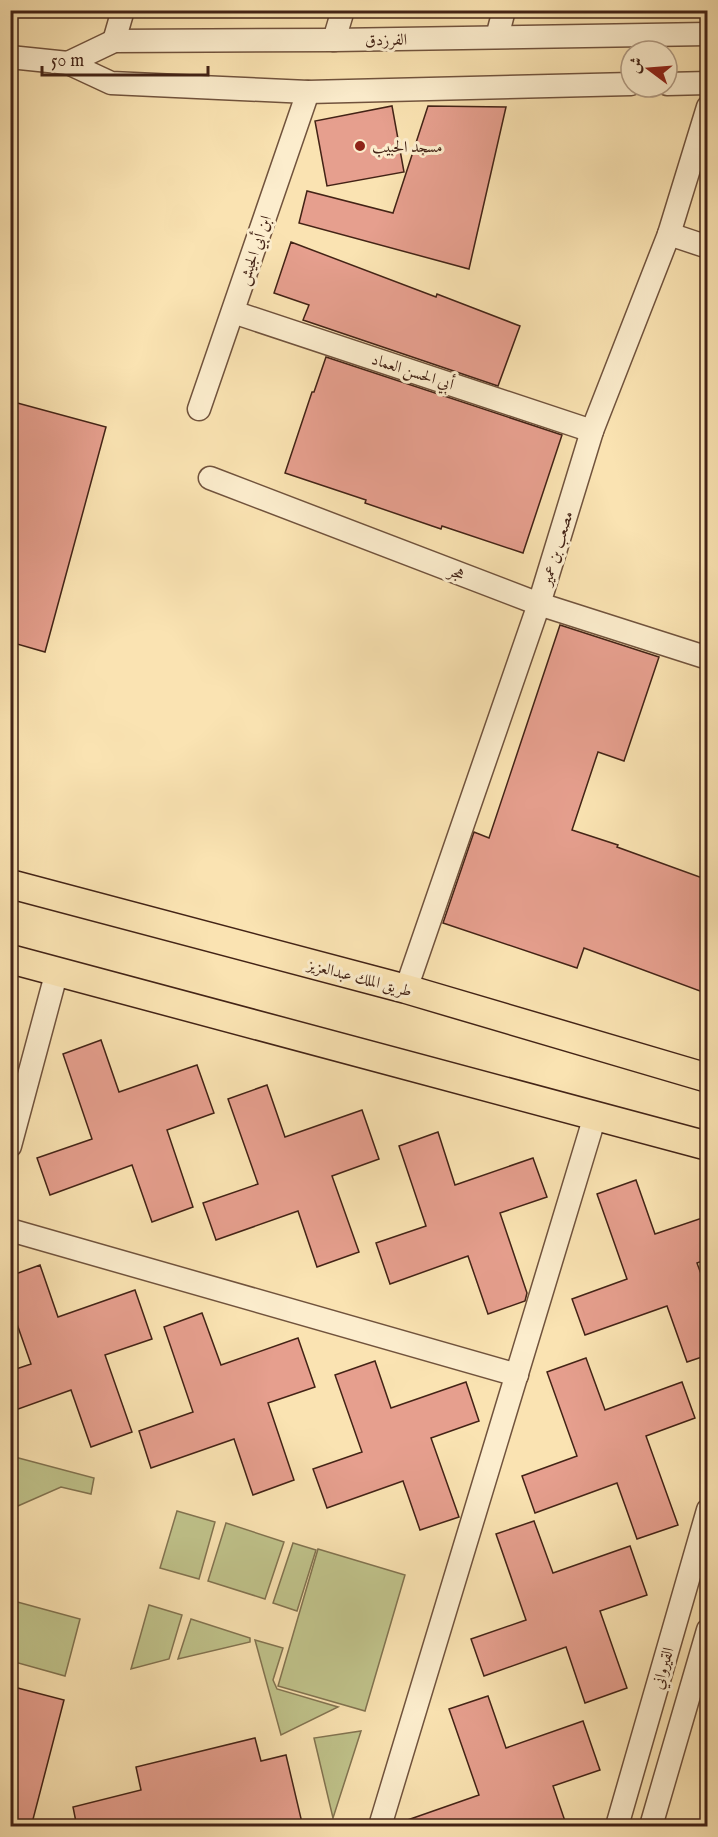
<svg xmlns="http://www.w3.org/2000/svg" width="718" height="1837" viewBox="0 0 718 1837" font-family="'IM FELL English',Amiri,serif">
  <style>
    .green { fill: #c0c38b; stroke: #827350; stroke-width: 1.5 }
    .building { fill: #e69f8e; stroke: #432316; stroke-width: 1.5 }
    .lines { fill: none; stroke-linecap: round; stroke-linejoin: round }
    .minor-casing { stroke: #71533d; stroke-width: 25 }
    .major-casing { stroke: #432316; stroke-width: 31 }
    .minor { stroke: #fcedcd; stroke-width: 22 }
    .major { stroke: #fae3b2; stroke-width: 28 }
    .poi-dot { fill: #8f2418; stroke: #fcedcd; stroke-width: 2 }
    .labels { text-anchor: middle; stroke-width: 6; stroke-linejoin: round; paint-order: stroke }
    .street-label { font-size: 16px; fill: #432316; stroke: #fcedcd }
    .poi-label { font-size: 16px; fill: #432316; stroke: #fcedcd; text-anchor: start }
  </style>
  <rect width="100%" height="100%" fill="#fae3b2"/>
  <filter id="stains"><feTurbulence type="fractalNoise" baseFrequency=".00333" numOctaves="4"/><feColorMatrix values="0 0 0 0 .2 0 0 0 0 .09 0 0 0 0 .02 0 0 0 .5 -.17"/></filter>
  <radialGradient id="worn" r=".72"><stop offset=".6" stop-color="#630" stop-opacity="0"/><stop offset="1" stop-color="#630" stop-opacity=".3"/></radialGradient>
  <!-- green -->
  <g class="green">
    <polygon points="11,1456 94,1478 91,1494 61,1487 11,1509"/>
    <polygon points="177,1511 215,1522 199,1579 160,1568"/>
    <polygon points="226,1523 284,1542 265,1599 208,1581"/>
    <polygon points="293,1543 316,1550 297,1611 273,1603"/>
    <polygon points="318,1549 405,1575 365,1711 278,1686"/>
    <polygon points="10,1600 80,1619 65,1676 11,1661"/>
    <polygon points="149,1605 182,1615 169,1659 131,1669"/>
    <polygon points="191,1619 250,1638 250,1642 178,1659"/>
    <polygon points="255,1640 283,1648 273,1680 277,1689 338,1707 281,1735"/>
    <polygon points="361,1731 333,1818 314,1738"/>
  </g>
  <!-- building -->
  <g class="building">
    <polygon points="392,106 404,172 327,186 315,121"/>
    <polygon points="428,106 506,107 469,269 299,223 307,191 393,213"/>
    <polygon points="291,242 436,297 437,294 520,326 498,386 303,320 309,305 274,293"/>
    <polygon points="326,357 562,435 523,553 442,526 441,529 365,503 366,500 285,473 312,392 314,392"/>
    <polygon points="10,401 106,427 45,652 10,642"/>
    <polygon points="560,625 659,657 624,761 598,752 572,830 618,845 617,847 708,880 708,994 584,948 577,968 443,923 474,832 489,838"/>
    <polygon points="101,1040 119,1092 197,1065 214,1113 167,1130 193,1207 152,1222 132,1165 50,1195 37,1158 92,1139 63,1054"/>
    <polygon points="267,1085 285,1137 362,1110 379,1159 332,1176 359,1252 317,1267 298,1211 216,1240 203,1203 258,1184 228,1099"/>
    <polygon points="438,1132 455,1185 533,1158 547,1197 500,1213 527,1293 525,1301 488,1314 468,1256 390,1284 376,1243 426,1226 399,1146"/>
    <polygon points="636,1180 655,1234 708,1216 708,1259 697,1263 708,1293 708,1355 687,1362 667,1306 585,1335 572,1299 627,1279 597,1194"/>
    <polygon points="40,1265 58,1317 135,1290 152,1339 105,1355 132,1432 91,1447 71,1390 10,1412 10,1371 31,1364 10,1304 10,1276"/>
    <polygon points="202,1313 221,1365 298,1338 315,1387 268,1403 294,1480 253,1495 234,1439 151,1468 139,1431 193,1412 164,1327"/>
    <polygon points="586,1358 605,1410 682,1382 695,1418 646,1436 678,1525 637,1539 617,1483 535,1513 522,1476 577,1456 547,1372"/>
    <polygon points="375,1361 391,1408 466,1382 479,1421 431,1438 459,1517 420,1530 403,1481 327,1508 313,1469 362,1452 335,1375"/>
    <polygon points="534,1521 553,1573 630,1546 647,1595 600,1611 627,1688 585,1703 566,1647 484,1676 471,1639 526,1620 496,1534"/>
    <polygon points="10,1686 64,1700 31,1827 10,1827"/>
    <polygon points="488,1696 506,1748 583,1721 600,1770 553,1786 567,1827 521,1827 519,1821 504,1827 397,1827 396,1824 479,1795 449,1709"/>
    <polygon points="255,1738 261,1761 286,1755 303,1827 77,1827 73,1807 141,1790 136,1767"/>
  </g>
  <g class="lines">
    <!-- minor casing -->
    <g class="minor-casing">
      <g id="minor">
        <polyline points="497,37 504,10"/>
        <polyline points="334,40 343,10"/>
        <polyline points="114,41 123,10"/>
        <polyline points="10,57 68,63 111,83 308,92 631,84"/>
        <polyline points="68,63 114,41 334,40 708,34"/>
        <polyline points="667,84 708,83"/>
        <polyline points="669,234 708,247"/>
        <polyline points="233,312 592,431"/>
        <polyline points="199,409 308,92"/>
        <polyline points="210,478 539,604 708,658"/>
        <polyline points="406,989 539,604 592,431 669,234 708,107"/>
        <polyline points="10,1146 57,971"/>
        <polyline points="10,1230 517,1375"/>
        <polyline points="380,1826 595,1116"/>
        <polyline points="617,1826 708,1510"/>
        <polyline points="651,1826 708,1630"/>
      </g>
    </g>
    <!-- major casing -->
    <g class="major-casing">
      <g id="major">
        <polyline points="10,884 406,989 708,1078"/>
        <polyline points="10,959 708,1146"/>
      </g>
    </g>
    <!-- minor -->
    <use href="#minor" class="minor"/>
    <!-- major -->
    <use href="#major" class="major"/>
  </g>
  <!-- markers -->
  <circle class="poi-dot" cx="360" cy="146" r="6"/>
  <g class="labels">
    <!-- street labels -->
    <g class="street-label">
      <text transform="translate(386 39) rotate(-1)" y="6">الفرزدق</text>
      <text transform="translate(254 250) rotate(-71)" y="6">ابن أبي الجيش</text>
      <text transform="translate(413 371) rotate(18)" y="6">أبي الحسن العماد</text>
      <text transform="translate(556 548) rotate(-73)" y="6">مصعب بن عمير</text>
      <text transform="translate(457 572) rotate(21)" y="6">هجر</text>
      <text transform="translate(360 977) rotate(15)" y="6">طريق الملك عبدالعزيز</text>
      <text transform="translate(662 1668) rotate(-74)" y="6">القيرواني</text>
    </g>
    <!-- poi labels -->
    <g class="poi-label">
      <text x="372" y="152">مسجد الحبيب</text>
    </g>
  </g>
  <!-- margin -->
  <rect width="718" height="1837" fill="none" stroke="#fae3b2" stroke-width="36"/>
  <rect x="12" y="12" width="694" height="1813" fill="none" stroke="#432316" stroke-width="3"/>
  <rect x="18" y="18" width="682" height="1801" fill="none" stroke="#432316" stroke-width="1.5"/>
  <!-- north arrow -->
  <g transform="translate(649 69) rotate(286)"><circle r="28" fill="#fcedcd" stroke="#b29c84" stroke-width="1.5"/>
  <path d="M0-4.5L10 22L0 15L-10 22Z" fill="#8f2418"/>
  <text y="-9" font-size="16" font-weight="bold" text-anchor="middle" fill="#432316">ش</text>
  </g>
  <!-- scale -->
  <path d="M42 66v9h166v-9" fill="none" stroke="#432316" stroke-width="3"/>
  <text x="51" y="66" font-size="18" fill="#432316" stroke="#fcedcd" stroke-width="4.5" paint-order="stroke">50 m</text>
  <rect width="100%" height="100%" filter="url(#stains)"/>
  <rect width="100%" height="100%" fill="url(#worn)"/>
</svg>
